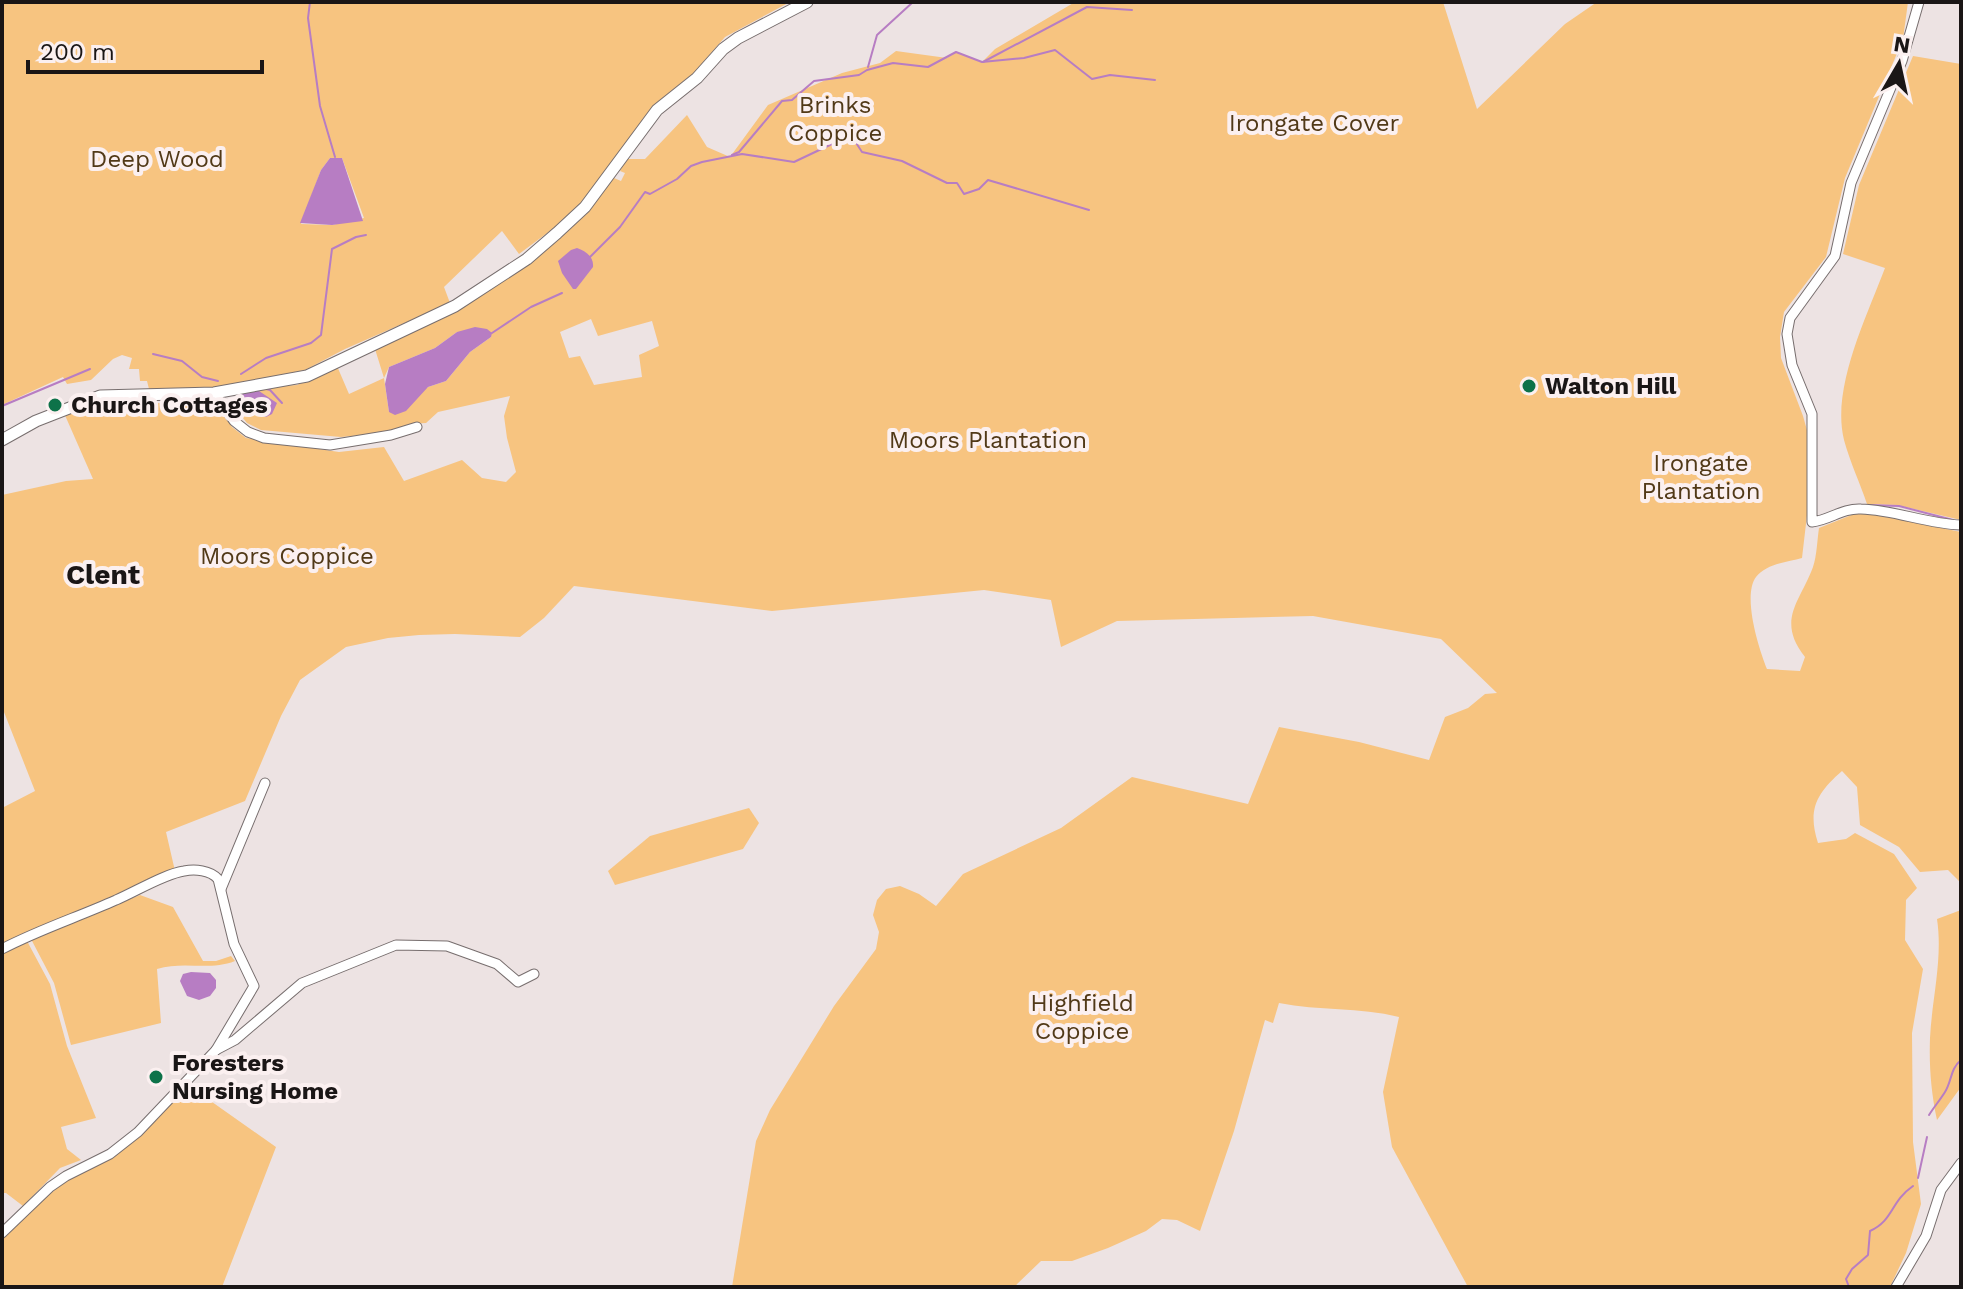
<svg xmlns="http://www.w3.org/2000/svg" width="1963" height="1289" viewBox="0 0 1963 1289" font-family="'Work Sans',sans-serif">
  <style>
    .green { fill: #f7c480; fill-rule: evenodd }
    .water { fill: #b77dc3 }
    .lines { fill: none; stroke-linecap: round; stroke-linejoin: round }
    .stream { stroke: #b77dc3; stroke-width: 2 }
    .minor-casing { stroke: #776e6e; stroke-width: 11 }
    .tertiary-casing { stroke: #776e6e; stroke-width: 13 }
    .minor { stroke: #fff; stroke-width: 9 }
    .tertiary { stroke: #fff; stroke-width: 11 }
    .poi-dot { fill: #0d7249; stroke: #fbf0f0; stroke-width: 3 }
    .labels { text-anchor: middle; stroke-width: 8; stroke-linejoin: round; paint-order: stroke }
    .park-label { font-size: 24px; fill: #513917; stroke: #fbf0f0 }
    .poi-label { font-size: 24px; font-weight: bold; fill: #1a1616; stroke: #fbf0f0; text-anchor: start }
    .quarter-label { font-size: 28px; font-weight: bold; fill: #1a1616; stroke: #fbf0f0 }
  </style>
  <rect width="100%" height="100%" fill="#ede3e3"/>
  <!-- green -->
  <g class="green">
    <path d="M2 2H790L725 37 589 195 562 222 519 254 502 231 444 287 450 303 345 349 305 370 214 388 150 393 147 381H140L139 369H129L132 358 122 355 113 359 91 380 67 384 63 377 2 405ZM330 158H342L364 218 332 225 301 224 321 170Z"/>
    <path d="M1075 2H1443L1477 109 1565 24 1597 2H1908L1903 39 1845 178 1826 257 1784 312 1780 337 1781 358 1803 416 1814 455 1802 558C1787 562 1766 564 1756 577 1742 596 1759 649 1767 669L1800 671 1805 657C1776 620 1800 602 1813 567 1817 555 1817 541 1819 528L1854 514 1867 513 1961 532V883L1948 870 1920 872 1899 847 1860 825 1857 787 1842 771C1817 793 1807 809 1818 843L1846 839 1855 833 1894 854 1917 888 1906 900 1905 940 1923 969 1912 1033 1913 1142 1921 1204 1906 1253 1890 1287H1468L1392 1147 1383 1092 1399 1017C1359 1007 1319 1011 1279 1003L1273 1023 1265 1020 1234 1131 1200 1231 1177 1220 1162 1219 1146 1231 1108 1248 1072 1261H1041L1014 1287H732L756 1141 770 1110 834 1006 876 949 879 932 873 915 877 900 886 889 900 886 919 894 936 906 963 874 1061 828 1132 777 1248 804 1279 727 1359 742 1429 760 1445 717 1468 708 1485 694 1497 693 1441 639 1313 616 1117 621 1061 647 1051 600 984 590 772 611 574 586 544 618 520 637 455 634 419 635 388 638 346 647 300 680 281 716 245 801 166 832 175 871 2 944V808L35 791 2 707V495L66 481 93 479 64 413 101 401 180 404 191 399H214L232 427 246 438 339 452 384 447 404 481 462 460 482 478 506 482 516 472 507 438 504 416 510 396 438 412 426 423 409 424 395 432 341 437 261 430 247 423 238 412 241 389 297 385 337 366 349 394 384 378 375 349 561 235 614 178 621 181 625 173 620 171 626 159H645L687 115 707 147 730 157 768 105 842 73 880 63 896 51 947 58 956 52 982 62 995 49ZM591 319 598 336 652 321 659 346 639 355 642 377 594 385 580 356 569 358 560 332ZM457 332 491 337 470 352 446 381 428 387 389 412 384 378 389 367 435 348Z"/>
    <path d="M1913 56 1961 64V520L1897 505 1867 504C1860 483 1850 462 1844 440 1831 388 1867 316 1885 268L1843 254 1859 185Z"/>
    <polygon points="749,808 759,823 743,849 615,885 608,871 650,836"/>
    <path d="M140 895 173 907 203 961H216L231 956 235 961C210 971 183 961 157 969L161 1023 71 1045 54 983 31 939Z"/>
    <path d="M1961 910V1087L1937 1120C1931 1092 1929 1066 1930 1038 1932 998 1943 959 1937 919Z"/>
    <polygon points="27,941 50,984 67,1046 96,1118 61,1127 67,1149 81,1160 60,1168 23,1206 6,1193 2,1193 2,954"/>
    <polygon points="188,1085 276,1147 222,1287 2,1287 2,1239 14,1224 68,1179 102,1162"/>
  </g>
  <!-- water -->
  <g class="water">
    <polygon points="330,158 342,158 363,221 332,225 300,223 321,170"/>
    <path d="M577 248C586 251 594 257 593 267L576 289H573L562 273 558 261 571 250Z"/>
    <polygon points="475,327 487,329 492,333 491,337 470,352 446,381 428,387 406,411 395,415 389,412 385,384 389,367 435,348 457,332"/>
    <polygon points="249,391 259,391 277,403 272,414 266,417 252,409 243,414 238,412 241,393"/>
    <polygon points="191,972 210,973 216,980 216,988 210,996 199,1000 187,996 180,981 183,974"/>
  </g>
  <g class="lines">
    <!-- stream -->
    <g class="stream">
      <polyline points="310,2 308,18 320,106 335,157"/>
      <polyline points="983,62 1087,7 1132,10"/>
      <polyline points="868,67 877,35 913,2"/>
      <polyline points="732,155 739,152 782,101 792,100 814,81 859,75 867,70 893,63 928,67 956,52 982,62 1024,58 1055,50 1092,79 1110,75 1155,80"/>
      <polyline points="590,257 620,227 645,192 650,194 677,179 691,166 702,162 742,154 794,162 851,135 862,152 902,161 947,183 957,183 964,194 979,189 988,180 1089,210"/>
      <polyline points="492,333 531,307 562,293"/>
      <polyline points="153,354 182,361 202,377 218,381"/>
      <polyline points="241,374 266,358 311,343 321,335 332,249 356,237 366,235"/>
      <polyline points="266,389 270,390 282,403"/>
      <polyline points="2,406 90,369"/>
      <polyline points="1868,505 1899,506 1953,520"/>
      <path d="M1929 1115C1934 1107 1940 1100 1945 1092 1952 1081 1950 1069 1961 1060"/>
      <polyline points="1918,1178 1927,1137"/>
      <path d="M1849 1287 1846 1279 1852 1269 1868 1255 1870 1231C1894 1220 1890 1202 1913 1186"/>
    </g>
    <!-- minor casing -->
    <g class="minor-casing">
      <g id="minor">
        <path d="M1919 2 1902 61 1851 183 1835 256 1790 318 1787 334 1792 365 1812 414V522C1830 520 1842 508 1861 509 1895 510 1927 524 1961 525"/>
        <polyline points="214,393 234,421 248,432 264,438 330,445 391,435 417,427"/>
        <polyline points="221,889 265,783"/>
        <path d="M2 949C38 930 78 917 116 900 135 892 164 874 184 871 195 869 210 870 218 879L234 944 254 986 216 1050 138 1132 110 1154 66 1176 50 1187 2 1233"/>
        <polyline points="216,1050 235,1040 302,983 396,945 447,946 497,964 518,982 534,974"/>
        <polyline points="1896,1287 1926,1236 1941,1190 1961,1163"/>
      </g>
    </g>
    <!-- tertiary casing -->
    <g class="tertiary-casing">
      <polyline id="tertiary" points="2,440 36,421 100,396 214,393 307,376 455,306 527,259 557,233 585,207 657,110 697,78 723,49 738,38 807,2"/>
    </g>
    <!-- minor -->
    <use href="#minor" class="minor"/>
    <!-- tertiary -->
    <use href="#tertiary" class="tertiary"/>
  </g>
  <!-- markers -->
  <g class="poi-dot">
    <circle cx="1529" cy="386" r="8"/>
    <circle cx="55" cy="405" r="8"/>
    <circle cx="156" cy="1077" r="8"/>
  </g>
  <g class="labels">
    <!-- park labels -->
    <g class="park-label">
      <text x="835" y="113">Brinks<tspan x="835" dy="28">Coppice</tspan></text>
      <text x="1314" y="131">Irongate Cover</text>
      <text x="157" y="167">Deep Wood</text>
      <text x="988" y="448">Moors Plantation</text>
      <text x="1701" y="471">Irongate<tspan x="1701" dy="28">Plantation</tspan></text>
      <text x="287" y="564">Moors Coppice</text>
      <text x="1082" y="1011">Highfield<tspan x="1082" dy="28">Coppice</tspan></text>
    </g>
    <!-- poi labels -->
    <g class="poi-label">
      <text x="1545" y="394">Walton Hill</text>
      <text x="71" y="413">Church Cottages</text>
      <text x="172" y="1071">Foresters<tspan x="172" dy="28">Nursing Home</tspan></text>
    </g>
    <!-- quarter labels -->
    <g class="quarter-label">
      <text x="103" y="584">Clent</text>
    </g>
  </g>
  <!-- border -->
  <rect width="1963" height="1289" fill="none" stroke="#1a1616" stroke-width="8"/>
  <!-- north arrow -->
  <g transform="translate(1899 64) rotate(9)" stroke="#fbf0f0" stroke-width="6" paint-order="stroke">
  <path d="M0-6L14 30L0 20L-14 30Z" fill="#1a1616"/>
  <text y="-12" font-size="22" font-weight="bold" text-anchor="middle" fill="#1a1616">N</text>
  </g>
  <!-- scale -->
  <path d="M28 60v12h234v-12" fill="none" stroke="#1a1616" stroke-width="4"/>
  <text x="40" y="60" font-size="24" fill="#1a1616" stroke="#fbf0f0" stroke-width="6" paint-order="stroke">200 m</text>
</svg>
